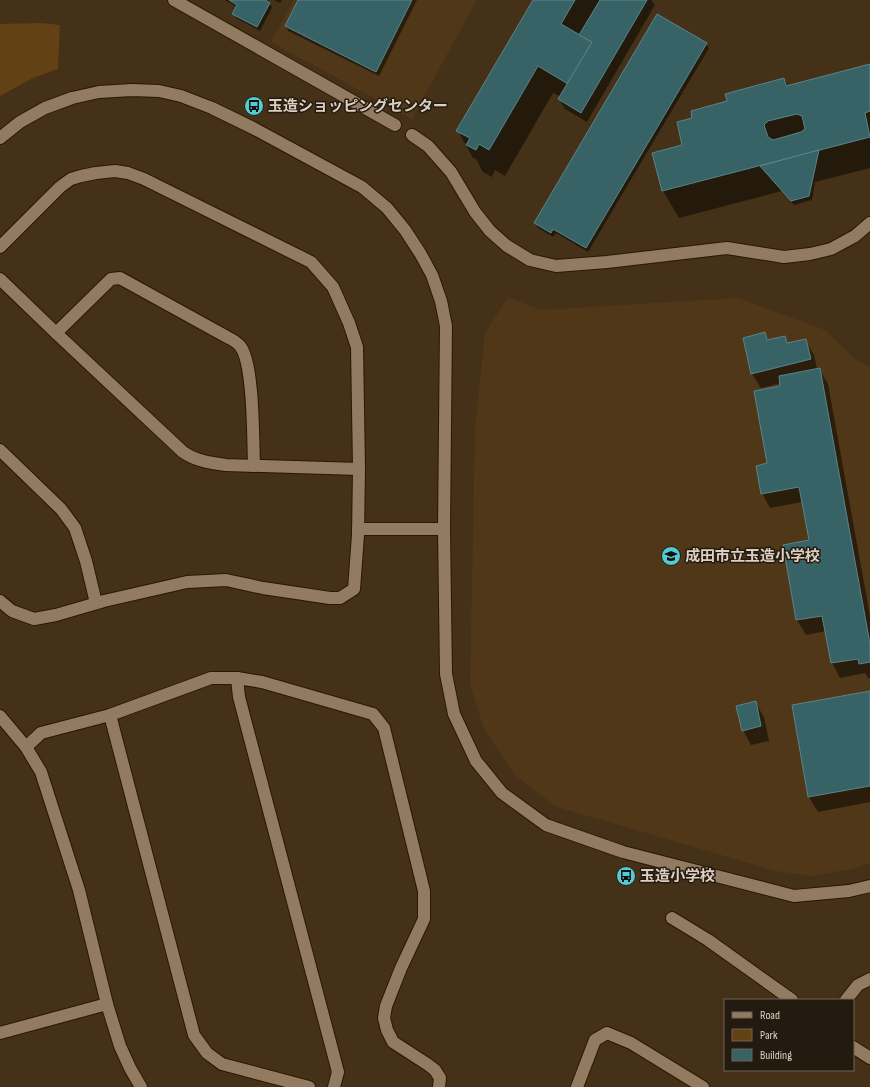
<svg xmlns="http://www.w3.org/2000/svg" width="870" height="1087" viewBox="0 0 870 1087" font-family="'Sofia Sans Condensed','Noto Sans JP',sans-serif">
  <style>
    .built { fill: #503717 }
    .green { fill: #624114 }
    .shadow { fill: #0007 }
    .building { fill: #386366; stroke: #598588; fill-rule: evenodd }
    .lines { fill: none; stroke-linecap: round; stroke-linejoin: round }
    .street-casing { stroke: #2b1801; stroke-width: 14 }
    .secondary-casing { stroke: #2b1801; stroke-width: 14 }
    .street { stroke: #927b60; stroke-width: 12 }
    .secondary { stroke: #927b60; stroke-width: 12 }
    .labels { text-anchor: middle; stroke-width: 3; stroke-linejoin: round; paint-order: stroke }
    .poi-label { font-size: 15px; font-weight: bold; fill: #dccfc1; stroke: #241b10; text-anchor: start }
  </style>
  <rect width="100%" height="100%" fill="#453118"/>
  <!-- built -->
  <g class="built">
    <polygon points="294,0 475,0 476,1 412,119 271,42"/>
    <polygon points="508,297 540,310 738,298 825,330 857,361 870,366 870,863 852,869 810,876 776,871 557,807 515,775 484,729 470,684 475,428 485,333"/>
  </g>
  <!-- green -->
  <polygon class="green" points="42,23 60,25 58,69 33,78 0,96 0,24"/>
  <!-- shadow -->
  <g class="shadow">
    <polygon points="225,0 263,0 270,3 272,8 260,31 236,18 234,14 237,7"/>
    <polygon points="274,0 282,0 280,3"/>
    <polygon points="299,0 417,0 379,76 288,31 286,26"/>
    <polygon points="534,0 651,0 655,5 587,122 565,109 559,99 561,97 553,93 505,176 495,170 492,177 483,172 476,159 473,158 458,131"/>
    <polygon points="706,44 709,48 588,252 556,233 553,237 538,228 535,223"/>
    <polygon points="870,65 870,168 815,182 812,200 794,205 782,191 679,218 663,191 684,145 694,118 728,102 784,79 788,87"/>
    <polygon points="764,333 768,340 784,337 788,344 805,340 814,355 817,369 819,369 828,384 870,616 870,678 868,678 865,673 840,678 832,663 826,631 806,635 797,620 784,546 810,541 802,502 770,508 762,493 782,387 781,383 761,388 752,374"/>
    <polygon points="870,692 870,802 818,812 809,797 793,706"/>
    <polygon points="755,702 764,717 769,741 751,745 743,730"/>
  </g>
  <!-- building -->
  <g class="building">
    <polygon points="229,0 265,0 270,3 257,27 232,14 237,5"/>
    <polygon points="298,0 412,0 376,72 285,26"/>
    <polygon points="533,0 575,0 561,24 592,42 568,84 538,66 489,150 479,144 476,150 466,145 470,138 456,131"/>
    <polygon points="600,0 647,0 581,113 558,99 592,42 579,35"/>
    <polygon points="657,14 707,43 586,248 553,229 551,233 534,223"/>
    <path d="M870 64V111L865 113 870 137 662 191 652 153 682 145 677 122 692 118 691 111 727 101 725 94 784 78 786 86ZM797 114 802 116 805 129 801 132 773 140 768 137 764 125 768 121Z"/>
    <polygon points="819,150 809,196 791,201 760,166"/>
    <polygon points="765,332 767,340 785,336 787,343 806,339 811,359 751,374 743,338"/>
    <polygon points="820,368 870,644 870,662 859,664 858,659 831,663 822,616 796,620 783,545 809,540 799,487 761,494 756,466 767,463 754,391 780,386 779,376"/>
    <polygon points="870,691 870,786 808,797 792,705"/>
    <polygon points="756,701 761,726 742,731 736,706"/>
  </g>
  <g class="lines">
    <!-- street casing -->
    <g class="street-casing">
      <g id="street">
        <polyline points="174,0 395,125"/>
        <polyline points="412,135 428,146 451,172 475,212 490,231 507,246 530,260 556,266 607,262 727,248 784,257 810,254 831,249 855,236 870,223"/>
        <polyline points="0,247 60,187 71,179 81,176 96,173 115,171 128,173 144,179 311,262 333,287 349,323 357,347 359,469 358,535 354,589 340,598 330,598 263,588 226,580 187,582 104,601 56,615 34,619 12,611 0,601"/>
        <path d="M0 279 56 333 183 452C196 461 211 463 226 465L359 469"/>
        <path d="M56 333 111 279 120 278 227 337C231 339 237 342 240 346 254 362 253 442 254 466"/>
        <polyline points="0,450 61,509 75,528 86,561 96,603"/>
        <polyline points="358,529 444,529"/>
        <polyline points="237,678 239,697 338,1072 334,1087"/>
        <polyline points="110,715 194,1035 207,1053 222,1064 309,1087"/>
        <polyline points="0,716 26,747 41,772 79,890 107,1004 120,1046 130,1068 141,1087"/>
        <polyline points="26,747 41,733 110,715 211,678 237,678 262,682 373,714 384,728 424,891 424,919 401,968 386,1006 384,1018 387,1030 393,1042 427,1064 435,1070 440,1078 439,1087"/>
        <polyline points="672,918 708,940 792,1000"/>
        <polyline points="846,1000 858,985 870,979"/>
        <polyline points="0,1033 107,1004"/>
        <polyline points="853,1047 870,1058"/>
        <polyline points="577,1087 595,1040 607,1033 631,1043 703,1087"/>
      </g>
    </g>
    <!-- secondary casing -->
    <g class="secondary-casing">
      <polyline id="secondary" points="0,138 20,122 45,108 72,98 99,92 132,90 159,91 181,96 212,108 253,128 362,187 387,208 405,230 420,253 432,275 441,301 446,326 444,529 446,674 454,714 476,761 502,793 546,825 623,852 794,896 849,891 870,886"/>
    </g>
    <!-- street -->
    <use href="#street" class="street"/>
    <!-- secondary -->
    <use href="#secondary" class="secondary"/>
  </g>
  <!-- icons -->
  <defs>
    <g id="bus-disc" transform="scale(1)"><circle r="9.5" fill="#51ccd3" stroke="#241b10"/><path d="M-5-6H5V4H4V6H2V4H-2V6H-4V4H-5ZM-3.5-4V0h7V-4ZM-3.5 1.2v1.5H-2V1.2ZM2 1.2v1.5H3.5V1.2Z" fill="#111"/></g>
    <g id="school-disc" transform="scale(1)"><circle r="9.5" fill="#51ccd3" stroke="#241b10"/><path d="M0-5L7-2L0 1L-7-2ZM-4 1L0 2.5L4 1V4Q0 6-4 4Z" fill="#111"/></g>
  </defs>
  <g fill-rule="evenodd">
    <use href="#bus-disc" x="254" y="106"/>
    <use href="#school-disc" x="671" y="556"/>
    <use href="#bus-disc" x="626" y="876"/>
  </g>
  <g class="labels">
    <!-- poi labels -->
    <g class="poi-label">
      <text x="268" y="111">玉造ショッピングセンター</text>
      <text x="685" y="561">成田市立玉造小学校</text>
      <text x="640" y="881">玉造小学校</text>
    </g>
  </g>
  <!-- legend -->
  <rect x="724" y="999" width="130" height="72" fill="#241b10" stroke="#6e6357"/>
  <rect x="732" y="1012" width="20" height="6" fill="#927b60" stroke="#6e6357"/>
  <text x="760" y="1019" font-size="12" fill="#dccfc1">Road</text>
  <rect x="732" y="1029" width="20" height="12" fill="#624114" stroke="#6e6357"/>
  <text x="760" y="1039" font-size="12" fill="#dccfc1">Park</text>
  <rect x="732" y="1049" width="20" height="12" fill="#386366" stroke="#6e6357"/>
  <text x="760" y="1059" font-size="12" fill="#dccfc1">Building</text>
</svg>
